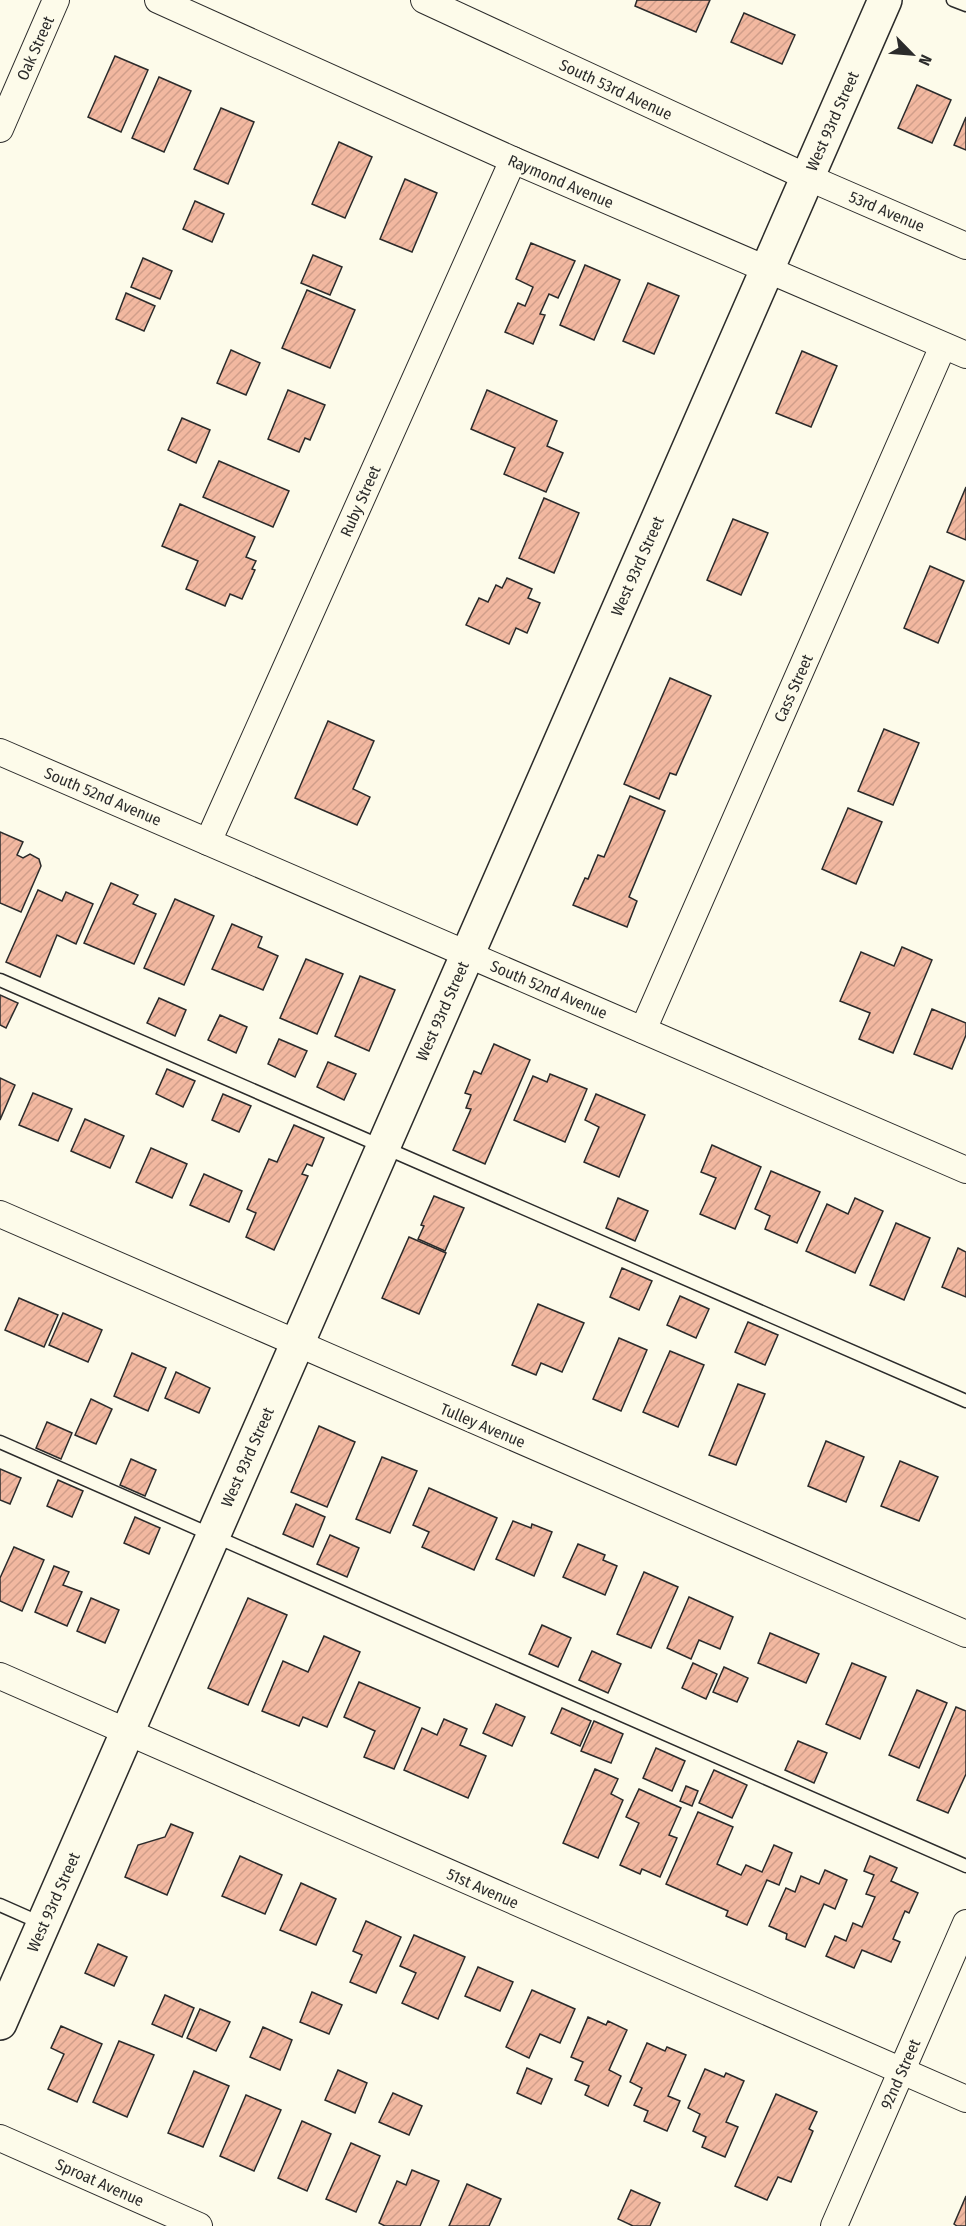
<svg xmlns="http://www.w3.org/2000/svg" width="966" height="2226" viewBox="0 0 966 2226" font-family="'Fira Sans Condensed',sans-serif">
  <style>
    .building { fill: url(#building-hatch); stroke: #2b2b2b; stroke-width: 1.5 }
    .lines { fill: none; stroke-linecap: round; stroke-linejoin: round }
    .lane-casing { stroke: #2b2b2b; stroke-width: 15 }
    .street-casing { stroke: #2b2b2b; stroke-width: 28 }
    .primary-casing { stroke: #2b2b2b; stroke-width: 36 }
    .lane { stroke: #fdfbea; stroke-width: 12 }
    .street { stroke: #fdfbea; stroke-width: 26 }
    .primary { stroke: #fdfbea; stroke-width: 33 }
    .labels { text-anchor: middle; stroke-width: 4.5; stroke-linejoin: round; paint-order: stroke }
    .street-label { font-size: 16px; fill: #2b2b2b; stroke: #fdfbea }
  </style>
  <defs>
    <pattern id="building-hatch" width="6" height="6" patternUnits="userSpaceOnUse" patternTransform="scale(1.5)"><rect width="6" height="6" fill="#f2b8a0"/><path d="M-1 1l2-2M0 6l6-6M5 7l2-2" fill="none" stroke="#d09e8a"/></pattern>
  </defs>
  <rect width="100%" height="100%" fill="#fdfbea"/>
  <!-- building -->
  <g class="building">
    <polygon points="637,0 710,0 696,32 635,6"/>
    <polygon points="744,13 795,35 782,64 731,42"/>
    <polygon points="115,56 148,70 121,132 88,117"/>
    <polygon points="159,77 191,91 164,152 132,138"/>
    <polygon points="917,85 951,100 932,143 898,128"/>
    <polygon points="221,108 254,122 228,184 194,169"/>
    <polygon points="966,117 966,150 954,145"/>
    <polygon points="339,142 372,157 345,218 312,204"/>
    <polygon points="405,179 437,193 412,252 380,239"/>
    <polygon points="195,201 224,214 212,242 183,229"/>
    <polygon points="531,243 575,261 558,298 549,294 540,314 545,315 533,344 505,332 518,303 525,306 533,287 516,279"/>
    <polygon points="313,255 342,267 330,295 301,283"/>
    <polygon points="143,258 172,271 160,299 131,287"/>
    <polygon points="585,265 620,280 594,340 560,325"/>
    <polygon points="648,283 679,296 654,354 623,341"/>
    <polygon points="307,290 355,310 330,368 282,348"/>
    <polygon points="126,293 155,306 144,331 116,319"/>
    <polygon points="231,350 260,363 246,395 217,383"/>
    <polygon points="802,351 837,366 811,427 776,413"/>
    <polygon points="288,390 325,405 310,440 305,438 299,452 268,439"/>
    <polygon points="487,390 557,421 547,446 563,453 546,492 504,474 515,448 471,429"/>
    <polygon points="182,418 210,430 196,463 168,450"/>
    <polygon points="219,461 289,491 273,527 203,497"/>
    <polygon points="966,487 966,540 947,532"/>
    <polygon points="544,498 579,513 554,573 519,558"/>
    <polygon points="180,504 255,537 246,557 256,561 252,569 255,570 242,599 230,594 225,606 186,589 198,561 162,546"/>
    <polygon points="733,519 768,533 741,595 707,580"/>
    <polygon points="930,566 964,581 938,643 904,628"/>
    <polygon points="507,578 532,589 528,598 540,603 527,633 516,628 509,644 466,625 479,598 488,602 496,585 502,588"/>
    <polygon points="670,678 711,696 676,775 670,773 659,799 624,784"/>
    <polygon points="328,721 374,741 353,789 370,797 357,825 295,798"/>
    <polygon points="884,729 919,743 893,805 858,791"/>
    <polygon points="630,796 665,811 629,897 637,901 627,927 573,905 585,878 588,879 598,855 604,857"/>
    <polygon points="848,808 882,822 856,884 822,869"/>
    <polygon points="0,832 23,842 17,855 23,858 30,854 39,859 41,866 21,912 0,903"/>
    <polygon points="111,883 138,895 133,904 156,914 134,964 84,943"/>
    <polygon points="38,890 62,901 66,892 93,904 76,944 57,935 40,977 6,962"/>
    <polygon points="175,899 214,916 184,985 144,968"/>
    <polygon points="232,924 262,937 258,947 278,956 263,990 212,969"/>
    <polygon points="902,947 932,960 893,1053 859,1039 870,1013 840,1001 861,952 894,966"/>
    <polygon points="306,959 343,974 317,1034 280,1018"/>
    <polygon points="360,976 395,990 369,1051 335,1036"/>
    <polygon points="0,995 18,1003 6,1028 0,1025"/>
    <polygon points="159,998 186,1010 175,1036 147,1023"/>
    <polygon points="932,1009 966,1023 966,1035 952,1069 914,1054"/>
    <polygon points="220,1015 247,1027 236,1053 208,1040"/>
    <polygon points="279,1039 307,1051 295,1077 268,1064"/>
    <polygon points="494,1044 530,1060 485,1164 453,1150 471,1109 466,1108 471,1095 465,1093 474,1071 481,1074"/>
    <polygon points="328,1062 356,1074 344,1100 317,1087"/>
    <polygon points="167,1069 195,1081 183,1107 156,1094"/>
    <polygon points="550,1074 587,1089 565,1142 514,1120 533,1076 547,1082"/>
    <polygon points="0,1078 15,1085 0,1120"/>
    <polygon points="33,1093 72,1109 58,1141 19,1125"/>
    <polygon points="223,1094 251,1106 239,1132 212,1120"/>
    <polygon points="596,1094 645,1115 619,1177 584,1162 599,1127 585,1120"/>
    <polygon points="85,1119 124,1136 110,1168 71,1151"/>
    <polygon points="294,1125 324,1138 312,1166 307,1164 302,1174 308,1176 274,1250 246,1237 256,1213 247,1209 269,1159 277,1162"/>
    <polygon points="712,1145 761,1167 735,1229 700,1214 716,1178 701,1172"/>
    <polygon points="151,1148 187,1164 172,1198 136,1182"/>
    <polygon points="771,1171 820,1192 797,1243 765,1229 770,1216 755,1209"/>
    <polygon points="204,1174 242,1191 229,1222 190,1205"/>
    <polygon points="434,1196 464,1208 445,1251 418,1239 424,1226 421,1225"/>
    <polygon points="618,1198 648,1211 635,1241 606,1228"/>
    <polygon points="855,1198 883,1211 855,1273 806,1251 827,1204 848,1214"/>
    <polygon points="896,1223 930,1238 904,1300 870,1285"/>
    <polygon points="409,1237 446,1253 419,1314 382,1298"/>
    <polygon points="958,1248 966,1252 966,1297 942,1287"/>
    <polygon points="622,1268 652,1281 639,1310 610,1297"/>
    <polygon points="680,1296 709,1309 696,1338 667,1325"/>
    <polygon points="19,1298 58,1315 44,1347 5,1330"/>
    <polygon points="538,1304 584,1323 562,1372 541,1363 536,1375 512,1365"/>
    <polygon points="63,1313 102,1330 88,1362 49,1345"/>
    <polygon points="748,1322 778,1335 765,1365 735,1352"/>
    <polygon points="619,1338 647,1350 621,1411 593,1399"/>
    <polygon points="670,1351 704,1365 678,1427 643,1412"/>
    <polygon points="132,1353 166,1368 148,1411 114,1396"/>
    <polygon points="176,1372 210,1388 199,1413 165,1398"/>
    <polygon points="738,1384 765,1394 736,1465 709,1455"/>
    <polygon points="91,1399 112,1409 96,1444 75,1435"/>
    <polygon points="47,1422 72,1433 61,1459 36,1448"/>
    <polygon points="319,1426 355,1442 327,1507 291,1492"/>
    <polygon points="826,1441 864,1457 846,1502 808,1486"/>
    <polygon points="382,1457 417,1471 390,1533 356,1519"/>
    <polygon points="131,1459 156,1470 145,1496 120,1485"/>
    <polygon points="900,1461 938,1477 919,1521 881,1506"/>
    <polygon points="0,1469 21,1478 10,1504 0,1500"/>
    <polygon points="58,1480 83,1491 72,1517 47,1506"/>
    <polygon points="429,1488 497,1518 474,1570 422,1547 429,1532 413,1525"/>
    <polygon points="296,1504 325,1517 313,1547 283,1534"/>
    <polygon points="135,1517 160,1528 149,1554 124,1543"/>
    <polygon points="513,1521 531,1528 532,1524 552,1532 534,1576 496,1559"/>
    <polygon points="330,1535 359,1548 347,1577 317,1564"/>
    <polygon points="578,1544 605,1555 603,1560 617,1566 605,1595 563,1577"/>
    <polygon points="14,1547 44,1560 22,1611 0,1601 0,1578"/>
    <polygon points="54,1566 69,1572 63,1585 82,1592 67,1626 35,1612"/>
    <polygon points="644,1572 678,1587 651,1648 617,1634"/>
    <polygon points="689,1597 733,1617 720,1649 699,1640 691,1659 667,1648"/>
    <polygon points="91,1598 119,1610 105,1643 77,1631"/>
    <polygon points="248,1598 287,1615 248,1705 208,1688"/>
    <polygon points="542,1625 571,1638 558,1667 529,1654"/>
    <polygon points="770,1633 819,1654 806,1683 758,1663"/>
    <polygon points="324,1636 360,1652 327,1727 303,1717 299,1726 262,1711 283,1661 308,1672"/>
    <polygon points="592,1651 621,1664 608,1693 579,1680"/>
    <polygon points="693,1663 717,1674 706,1699 682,1688"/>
    <polygon points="852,1663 886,1677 860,1739 826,1724"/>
    <polygon points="724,1667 748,1678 737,1702 713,1692"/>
    <polygon points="359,1682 420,1708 394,1769 364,1757 375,1731 344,1717"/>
    <polygon points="917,1690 947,1703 919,1768 889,1755"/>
    <polygon points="496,1704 525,1717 512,1746 483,1733"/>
    <polygon points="956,1707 966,1711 966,1774 948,1813 917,1800"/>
    <polygon points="562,1708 591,1721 580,1746 551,1733"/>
    <polygon points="444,1719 467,1729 460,1745 486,1756 468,1798 404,1770 422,1728 437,1735"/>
    <polygon points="594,1721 623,1734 611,1763 581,1751"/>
    <polygon points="798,1741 827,1753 814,1783 785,1770"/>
    <polygon points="656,1748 685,1761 672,1791 643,1778"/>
    <polygon points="595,1769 618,1779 611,1794 623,1800 598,1858 563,1843"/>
    <polygon points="714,1770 747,1785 732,1818 699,1803"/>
    <polygon points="686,1786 698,1791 692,1806 680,1801"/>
    <polygon points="639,1789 681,1808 669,1835 677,1838 660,1877 642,1869 640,1874 620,1865 639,1823 626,1817"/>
    <polygon points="698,1812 733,1827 717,1864 741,1875 746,1865 762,1872 774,1845 792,1853 779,1885 767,1880 747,1925 726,1916 728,1911 666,1884"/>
    <polygon points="171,1824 193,1833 167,1895 125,1877 138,1845 165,1837"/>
    <polygon points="240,1856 282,1875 265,1914 222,1896"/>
    <polygon points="870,1856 897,1868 891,1881 918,1893 909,1913 905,1911 893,1939 900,1942 891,1962 862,1950 854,1968 826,1956 835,1936 846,1941 853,1923 862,1927 875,1897 866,1894 874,1875 864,1871"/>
    <polygon points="825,1870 847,1880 835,1909 824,1904 805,1947 786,1939 787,1934 769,1926 786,1888 795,1892 801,1876 819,1884"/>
    <polygon points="301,1883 336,1899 316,1945 280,1930"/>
    <polygon points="366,1921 401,1937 376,1993 350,1982 362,1955 353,1951"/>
    <polygon points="414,1935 465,1957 438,2019 402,2003 416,1973 400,1966"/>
    <polygon points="98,1944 127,1957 114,1986 85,1973"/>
    <polygon points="478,1967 513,1982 500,2011 465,1996"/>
    <polygon points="532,1990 575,2009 560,2043 540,2034 529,2058 506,2047"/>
    <polygon points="312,1992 342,2005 329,2034 300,2022"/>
    <polygon points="165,1995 194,2008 182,2037 152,2024"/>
    <polygon points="200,2009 230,2022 216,2051 187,2038"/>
    <polygon points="588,2017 606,2025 608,2021 627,2030 609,2070 621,2076 608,2106 585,2095 589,2086 575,2080 583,2062 571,2057"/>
    <polygon points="61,2026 102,2044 77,2102 48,2089 64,2054 51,2048"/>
    <polygon points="263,2027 292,2040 280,2070 250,2057"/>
    <polygon points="119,2041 154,2055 127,2117 93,2102"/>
    <polygon points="647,2043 665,2051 667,2047 686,2055 668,2096 680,2101 667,2131 644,2121 648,2111 634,2105 642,2088 630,2082"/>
    <polygon points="527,2068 552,2079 541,2104 517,2093"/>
    <polygon points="705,2069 724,2077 726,2073 744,2081 726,2122 738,2127 725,2157 702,2147 706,2137 693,2131 700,2114 688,2108"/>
    <polygon points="338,2070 367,2083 355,2113 325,2100"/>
    <polygon points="194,2071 229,2086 203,2147 168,2133"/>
    <polygon points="393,2093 422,2106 409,2135 379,2122"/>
    <polygon points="776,2094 817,2112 809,2129 813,2131 791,2182 778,2177 767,2200 735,2186"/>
    <polygon points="246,2095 281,2110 254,2171 220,2156"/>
    <polygon points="302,2121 331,2134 307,2191 278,2178"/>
    <polygon points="351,2143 380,2156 356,2212 326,2199"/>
    <polygon points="412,2170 439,2181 420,2226 385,2226 379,2223 397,2181 406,2185"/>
    <polygon points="467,2184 501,2199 489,2226 449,2226"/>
    <polygon points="631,2190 660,2203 650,2226 633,2226 618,2219"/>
    <polygon points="966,2196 966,2226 957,2226 954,2224"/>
  </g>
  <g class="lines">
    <!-- lane casing -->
    <g class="lane-casing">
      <g id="lane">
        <polyline points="953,0 966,5"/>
        <polyline points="0,980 966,1401"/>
        <polyline points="0,1442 966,1866"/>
        <polyline points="0,1905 43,1924"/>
      </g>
    </g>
    <!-- street casing -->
    <g class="street-casing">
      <g id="street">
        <polyline points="158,0 513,160 966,355"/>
        <polyline points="424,0 807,177 966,246"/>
        <polyline points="0,129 56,0"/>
        <polyline points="0,752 966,1170"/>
        <polyline points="208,842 513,160"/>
        <polyline points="643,1030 943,346"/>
        <polyline points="0,1214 966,1634"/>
        <polyline points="0,1676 966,2099"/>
        <polyline points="0,2138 199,2226"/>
        <polyline points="834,2226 966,1923"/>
      </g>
    </g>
    <!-- primary casing -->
    <g class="primary-casing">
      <polyline id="primary" points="0,2023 885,0"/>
    </g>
    <!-- lane -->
    <use href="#lane" class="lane"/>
    <!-- street -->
    <use href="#street" class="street"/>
    <!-- primary -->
    <use href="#primary" class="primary"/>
  </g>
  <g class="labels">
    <!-- street labels -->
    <g class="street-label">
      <text transform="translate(35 48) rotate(-66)" y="6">Oak Street</text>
      <text transform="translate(616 89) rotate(25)" y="6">South 53rd Avenue</text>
      <text transform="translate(832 121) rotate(-66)" y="6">West 93rd Street</text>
      <text transform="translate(561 181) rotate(23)" y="6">Raymond Avenue</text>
      <text transform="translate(887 211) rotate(23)" y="6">53rd Avenue</text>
      <text transform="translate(360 501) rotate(-66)" y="6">Ruby Street</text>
      <text transform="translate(637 566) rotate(-66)" y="6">West 93rd Street</text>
      <text transform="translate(793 688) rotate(-66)" y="6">Cass Street</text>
      <text transform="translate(103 796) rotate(23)" y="6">South 52nd Avenue</text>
      <text transform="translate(549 989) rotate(23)" y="6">South 52nd Avenue</text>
      <text transform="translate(442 1011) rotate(-66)" y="6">West 93rd Street</text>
      <text transform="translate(483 1425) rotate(23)" y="6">Tulley Avenue</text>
      <text transform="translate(247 1457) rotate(-66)" y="6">West 93rd Street</text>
      <text transform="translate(483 1888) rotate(24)" y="6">51st Avenue</text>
      <text transform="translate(53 1902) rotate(-66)" y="6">West 93rd Street</text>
      <text transform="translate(900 2074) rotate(-66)" y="6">92nd Street</text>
      <text transform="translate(100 2182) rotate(24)" y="6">Sproat Avenue</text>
    </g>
  </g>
  <!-- north arrow -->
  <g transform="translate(912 54) rotate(115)" stroke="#fdfbea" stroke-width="4.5" paint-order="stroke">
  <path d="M0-4.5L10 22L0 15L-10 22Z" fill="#2b2b2b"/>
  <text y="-9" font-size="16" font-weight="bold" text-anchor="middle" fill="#2b2b2b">N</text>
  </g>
</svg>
